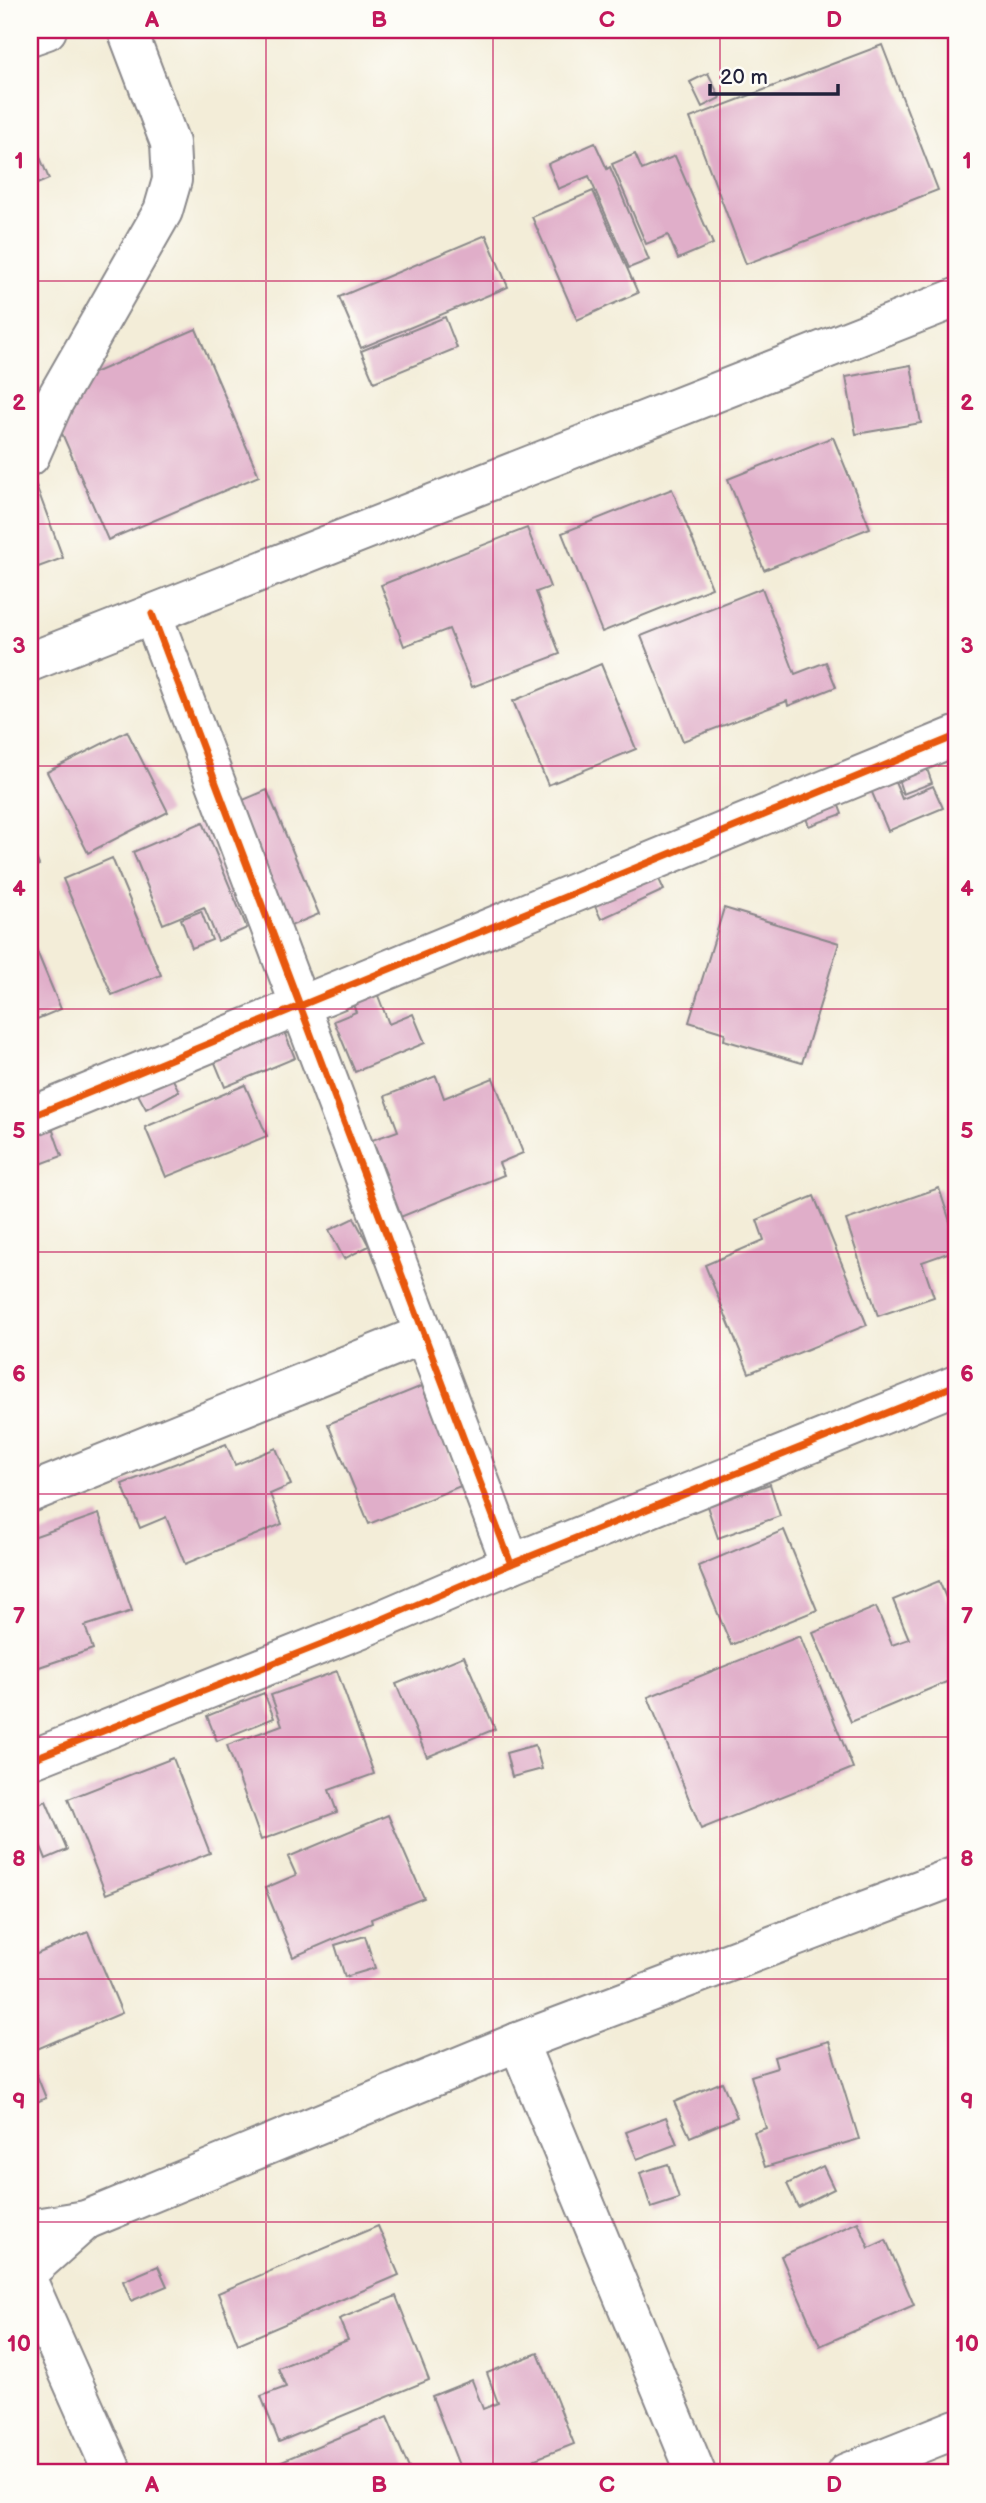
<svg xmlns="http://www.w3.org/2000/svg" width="986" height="2503" viewBox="0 0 986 2503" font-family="'Balsamiq Sans',sans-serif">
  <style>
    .building { fill: #e0aec9 }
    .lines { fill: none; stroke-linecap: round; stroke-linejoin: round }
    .minor-casing { stroke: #8a888a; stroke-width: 42 }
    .minor { stroke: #fff; stroke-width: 38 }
    .cycleway-casing { stroke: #fdfcf7; stroke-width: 11 }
    .cycleway { stroke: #e8590c; stroke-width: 7 }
    .grid { fill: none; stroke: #c2185b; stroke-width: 2; stroke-opacity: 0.55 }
    .neatline { fill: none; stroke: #c2185b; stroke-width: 2.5 }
    .grid-label { font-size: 23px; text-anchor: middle; font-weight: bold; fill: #c2185b }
  </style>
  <rect width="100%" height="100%" fill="#fdfcf7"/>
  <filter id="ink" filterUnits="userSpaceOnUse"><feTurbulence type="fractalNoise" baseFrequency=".0143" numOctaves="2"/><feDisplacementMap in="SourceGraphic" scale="14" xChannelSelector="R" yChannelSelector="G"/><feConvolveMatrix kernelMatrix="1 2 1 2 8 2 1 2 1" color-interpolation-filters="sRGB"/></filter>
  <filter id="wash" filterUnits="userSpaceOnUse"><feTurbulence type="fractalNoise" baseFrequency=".00686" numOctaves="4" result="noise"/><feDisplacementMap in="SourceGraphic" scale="28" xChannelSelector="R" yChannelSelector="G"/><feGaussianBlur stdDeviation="1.57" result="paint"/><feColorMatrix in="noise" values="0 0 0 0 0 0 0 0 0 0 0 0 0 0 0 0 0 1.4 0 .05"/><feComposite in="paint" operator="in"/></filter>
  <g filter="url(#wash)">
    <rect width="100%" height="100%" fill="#f3edd8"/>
    <g id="blocks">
      <!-- building -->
      <g class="building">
        <polygon points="882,45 938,190 746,264 690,118"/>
        <polygon points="708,73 720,98 702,107 690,82"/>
        <polygon points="30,133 49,179 30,187"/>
        <polygon points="595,143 607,169 610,167 649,260 629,268 589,176 558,189 548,164"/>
        <polygon points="635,154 642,170 675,156 713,244 678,259 668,235 646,244 612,164"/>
        <polygon points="593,191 638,293 577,320 532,217"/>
        <polygon points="486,235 508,287 361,348 339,297"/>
        <polygon points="445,317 457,348 374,382 361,351"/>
        <polygon points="196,329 259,476 108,540 45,394"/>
        <polygon points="911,365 921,423 856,434 846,377"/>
        <polygon points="833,437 870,528 764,570 728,479"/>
        <polygon points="30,469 63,558 30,570"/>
        <polygon points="672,489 712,588 602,632 562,533"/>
        <polygon points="527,528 550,587 536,592 560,654 472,687 449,629 404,646 381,585"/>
        <polygon points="762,588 795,674 826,662 836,687 788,706 787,701 683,741 641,636"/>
        <polygon points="601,664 636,749 548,785 513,701"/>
        <polygon points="127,731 168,812 88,853 47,772"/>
        <polygon points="921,752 932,783 903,794 892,762"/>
        <polygon points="889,768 902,799 933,786 943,808 888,831 866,778"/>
        <polygon points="267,790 319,914 262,938 210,814"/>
        <polygon points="833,790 842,814 809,826 800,802"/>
        <polygon points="203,822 247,928 218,941 204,907 163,924 133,852"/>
        <polygon points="30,843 39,865 30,869"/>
        <polygon points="112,858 161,975 112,995 63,879"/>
        <polygon points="651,862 664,890 601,919 588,891"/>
        <polygon points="724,908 839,943 802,1063 724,1040 725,1033 689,1022"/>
        <polygon points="201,911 212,940 192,948 181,919"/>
        <polygon points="30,935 61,1009 30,1022"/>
        <polygon points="370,975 389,1024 413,1014 425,1043 355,1072 334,1021 356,1012 345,985"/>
        <polygon points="274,1007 295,1058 225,1087 204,1036"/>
        <polygon points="167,1068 179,1091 146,1109 134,1087"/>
        <polygon points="436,1076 444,1098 493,1078 523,1153 499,1163 504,1175 393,1220 376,1179 386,1174 372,1140 398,1131 385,1096"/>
        <polygon points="245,1085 267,1136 166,1177 145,1127"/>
        <polygon points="45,1108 62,1156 30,1168 30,1114"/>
        <polygon points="939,1188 956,1240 956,1250 922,1262 934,1297 878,1316 846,1220"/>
        <polygon points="814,1196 867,1325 749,1373 705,1265 764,1240 757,1220"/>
        <polygon points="354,1218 369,1246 344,1259 329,1230"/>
        <polygon points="422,1386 463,1485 369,1524 328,1424"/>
        <polygon points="226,1444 235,1465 276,1448 291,1485 270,1494 282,1524 185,1564 166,1517 140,1528 122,1484"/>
        <polygon points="770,1484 780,1516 718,1538 707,1506"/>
        <polygon points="99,1514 132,1611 85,1626 93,1649 30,1670 30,1538"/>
        <polygon points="784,1530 817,1610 731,1645 698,1566"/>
        <polygon points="939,1581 956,1622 956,1678 851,1722 813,1633 876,1607 892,1645 909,1639 893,1600"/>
        <polygon points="800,1636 853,1768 701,1829 648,1697"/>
        <polygon points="464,1656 495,1729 427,1757 396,1684"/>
        <polygon points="337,1671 374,1774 329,1790 337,1812 261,1840 227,1745 282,1725 271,1695"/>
        <polygon points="264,1693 274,1718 217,1741 207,1716"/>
        <polygon points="535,1745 542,1769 512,1777 506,1753"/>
        <polygon points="173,1758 210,1853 106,1894 68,1799"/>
        <polygon points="46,1801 67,1850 46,1859 30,1820 30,1808"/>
        <polygon points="388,1815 424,1898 371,1919 372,1923 293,1957 265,1888 296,1875 288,1857"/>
        <polygon points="88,1932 122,2013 30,2052 30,1957"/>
        <polygon points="365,1936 375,1968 345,1977 335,1945"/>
        <polygon points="829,2041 859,2139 765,2167 754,2132 766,2128 751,2076 777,2068 774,2057"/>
        <polygon points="30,2059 46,2098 30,2105"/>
        <polygon points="722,2082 737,2117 690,2137 674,2102"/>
        <polygon points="666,2117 677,2144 637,2159 626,2132"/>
        <polygon points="668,2164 679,2199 651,2208 640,2173"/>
        <polygon points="823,2166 834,2189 798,2207 787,2184"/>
        <polygon points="858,2222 869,2248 886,2240 914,2305 820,2346 781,2256"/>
        <polygon points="378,2226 399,2275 238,2344 218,2293"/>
        <polygon points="158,2266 167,2286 131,2301 123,2281"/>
        <polygon points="396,2296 429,2380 279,2442 261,2396 286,2387 278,2368 348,2340 339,2319"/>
        <polygon points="538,2353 574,2444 535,2459 541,2473 462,2473 432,2396 472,2380 483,2409 498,2403 487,2373"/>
        <polygon points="387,2417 411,2473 253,2473"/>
      </g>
    </g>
  </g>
  <g filter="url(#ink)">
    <use href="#blocks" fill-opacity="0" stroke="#8a888a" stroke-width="2"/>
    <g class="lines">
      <!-- minor casing -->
      <g class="minor-casing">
        <g id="minor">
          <polyline points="30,36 47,30"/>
          <polyline points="30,456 54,402 163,211 172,180 170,143 127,30"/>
          <polyline points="152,614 511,1564"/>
          <polyline points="30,662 956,298"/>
          <polyline points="30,1117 956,736"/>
          <polyline points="30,1493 424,1334"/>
          <polyline points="30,1760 362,1628 511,1564 956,1385"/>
          <polyline points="518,2042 696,2473"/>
          <polyline points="30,2229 86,2220 518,2042 956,1876"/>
          <polyline points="30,2270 86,2220"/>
          <polyline points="30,2286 113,2473"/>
          <polyline points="846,2473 956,2429"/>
        </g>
      </g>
      <!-- minor -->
      <use href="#minor" class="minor"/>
      <!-- cycleway casing -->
      <g class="cycleway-casing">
        <g id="cycleway">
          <polyline points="152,614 511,1564"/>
          <polyline points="30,1117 956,736"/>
          <polyline points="30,1760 362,1628 511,1564 956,1385"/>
        </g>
      </g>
      <!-- cycleway -->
      <use href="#cycleway" class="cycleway"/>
    </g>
  </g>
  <!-- grid -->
  <path class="grid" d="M266 30V2473M493 30V2473M720 30V2473M30 281H956M30 524H956M30 766H956M30 1009H956M30 1252H956M30 1494H956M30 1737H956M30 1979H956M30 2222H956"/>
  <!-- margin -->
  <rect width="986" height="2503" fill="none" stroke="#fdfcf7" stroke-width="77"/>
  <!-- scale -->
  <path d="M710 84v10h128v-10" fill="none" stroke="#22223b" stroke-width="3.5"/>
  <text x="720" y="84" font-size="21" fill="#22223b" stroke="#fdfcf7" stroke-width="5" paint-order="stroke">20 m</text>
  <rect x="38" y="38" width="910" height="2426" class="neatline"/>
  <g class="grid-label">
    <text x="152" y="27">A</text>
    <text x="379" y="27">B</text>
    <text x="607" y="27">C</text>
    <text x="834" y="27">D</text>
    <text x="19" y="168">1</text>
    <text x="967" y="168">1</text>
    <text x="19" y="410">2</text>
    <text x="967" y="410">2</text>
    <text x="19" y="653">3</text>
    <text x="967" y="653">3</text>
    <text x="19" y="896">4</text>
    <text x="967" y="896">4</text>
    <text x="19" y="1138">5</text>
    <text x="967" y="1138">5</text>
    <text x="19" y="1381">6</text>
    <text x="967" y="1381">6</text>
    <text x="19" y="1623">7</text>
    <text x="967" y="1623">7</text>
    <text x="19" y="1866">8</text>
    <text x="967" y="1866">8</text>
    <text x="19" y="2109">9</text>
    <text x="967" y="2109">9</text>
    <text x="19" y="2351">10</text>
    <text x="967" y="2351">10</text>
    <text x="152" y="2492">A</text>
    <text x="379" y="2492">B</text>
    <text x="607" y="2492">C</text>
    <text x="834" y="2492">D</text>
  </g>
</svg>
